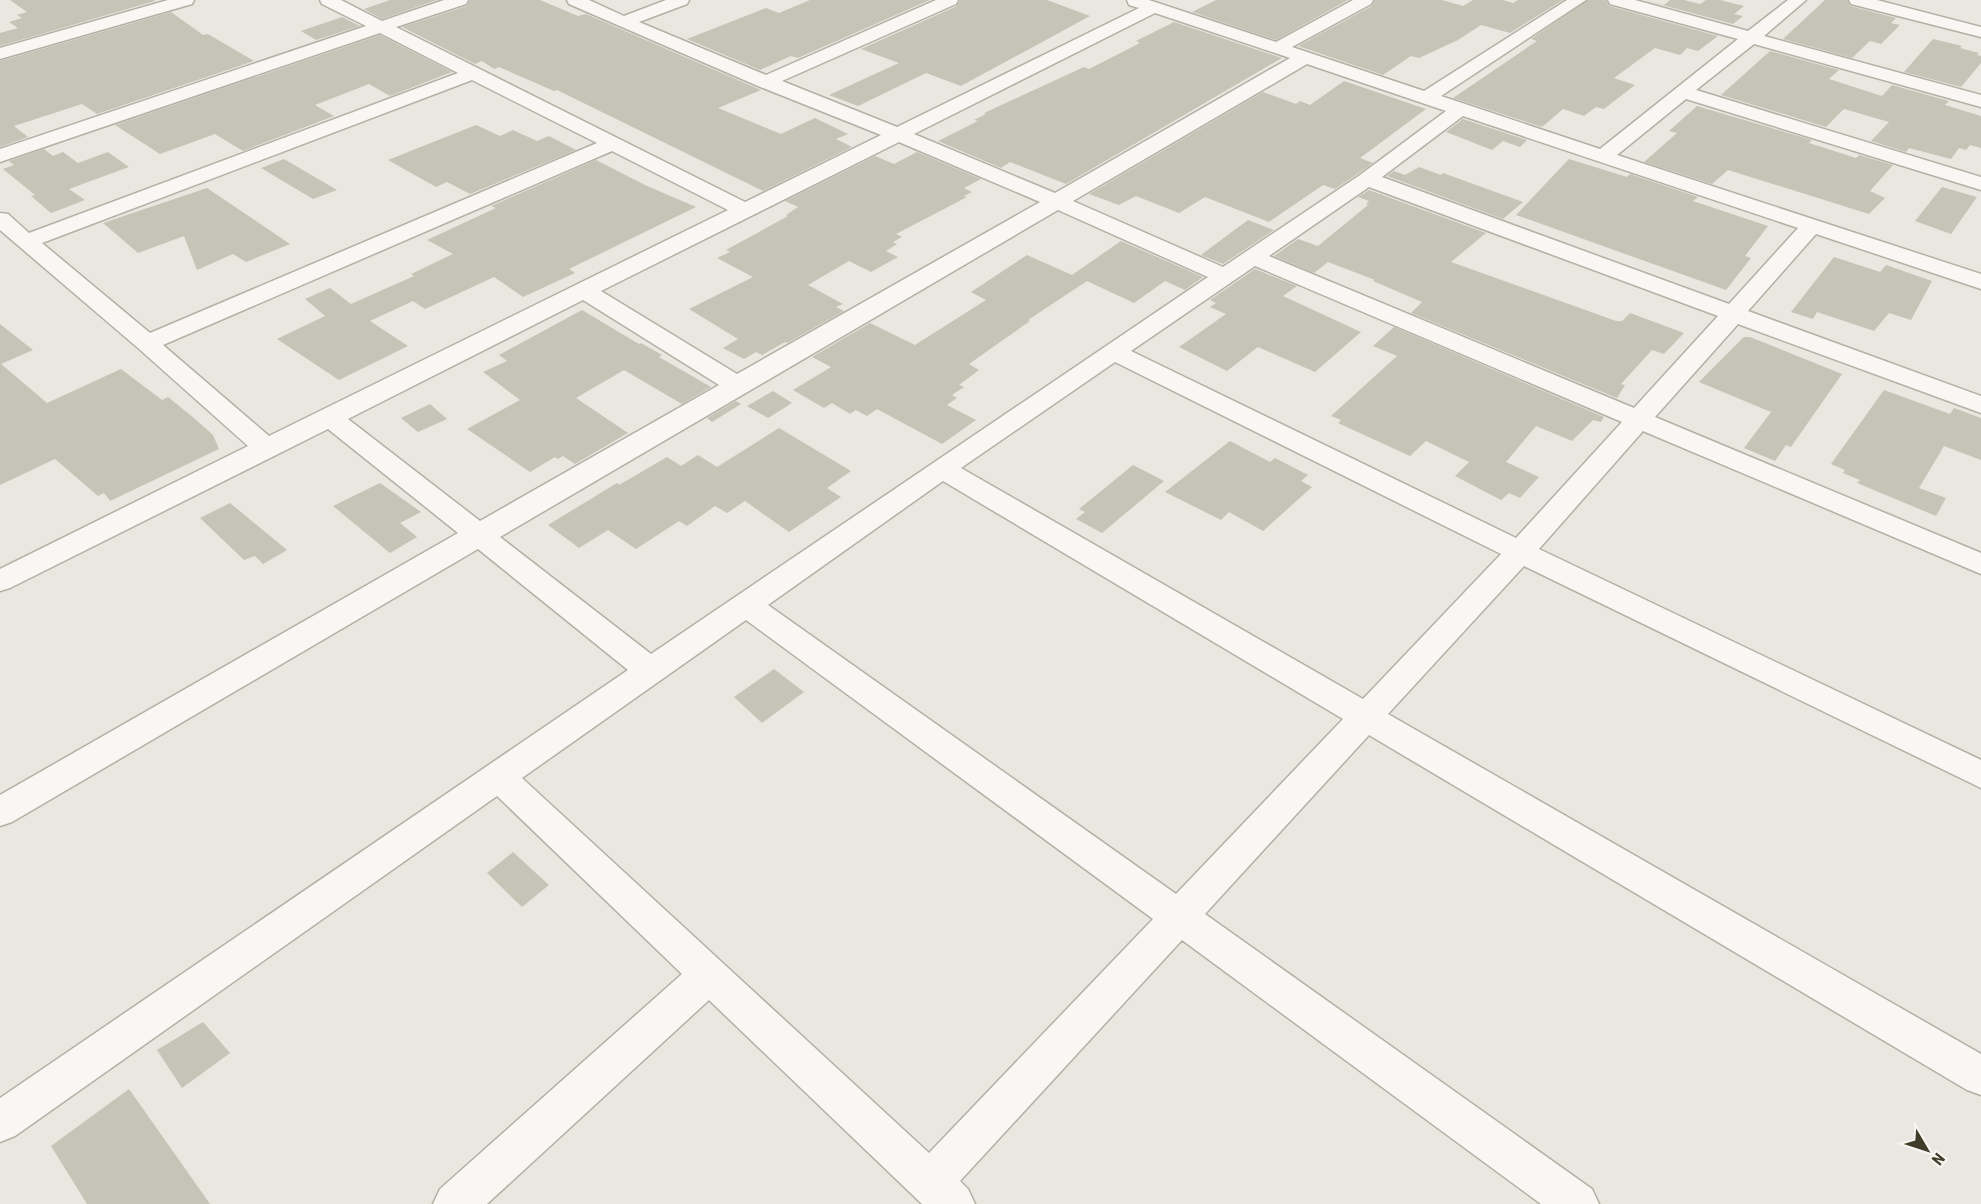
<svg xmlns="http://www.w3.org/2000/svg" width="1981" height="1204" viewBox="0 0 1981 1204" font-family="'Roboto Condensed',sans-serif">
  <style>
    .building { fill: #c6c3b7 }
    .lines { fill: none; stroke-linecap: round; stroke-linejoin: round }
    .minor-casing { stroke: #b3b0a5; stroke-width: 3 }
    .minor { fill: #f8f7f3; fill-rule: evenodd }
  </style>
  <rect width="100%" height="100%" fill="#e9e7e0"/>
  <!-- building -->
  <g class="building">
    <polygon points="10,0 154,0 155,1 0,46 0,33 18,28 9,22 22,18 17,15 27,12"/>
    <polygon points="390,0 437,0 382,19 364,9"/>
    <polygon points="470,0 540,0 578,16 586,14 761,90 718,108 781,134 815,118 848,134 836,139 852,147 763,191 557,90 554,91 499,67 494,69 482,61 475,64 402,27 467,6"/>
    <polygon points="810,0 930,0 798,58 791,56 760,70 687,39 766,8 779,13"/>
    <polygon points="960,0 1047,0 1090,16 961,86 926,73 858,106 829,95 899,63 861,49 957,6"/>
    <polygon points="1216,0 1348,0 1276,40 1192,12"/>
    <polygon points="1375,0 1442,0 1463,6 1473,0 1503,0 1513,3 1518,0 1563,0 1510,33 1481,25 1458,40 1419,58 1411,56 1383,75 1298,46 1372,6"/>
    <polygon points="1588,0 1606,0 1609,6 1718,36 1698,51 1687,48 1680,55 1655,48 1614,78 1635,85 1604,109 1596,107 1584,116 1563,109 1542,127 1453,98 1537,41 1531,39"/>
    <polygon points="1644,0 1664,5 1670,0 1684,0 1700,4 1706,0 1720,0 1744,6 1734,14 1743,16 1733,24"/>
    <polygon points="1825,0 1847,0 1850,6 1896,18 1891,23 1900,25 1881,44 1870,41 1852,58 1783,39"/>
    <polygon points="171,12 203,35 208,34 254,61 97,114 82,104 14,126 28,137 0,147 0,61"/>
    <polygon points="342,17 360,26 316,40 301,31"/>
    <polygon points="1174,22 1282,58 1066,184 1010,162 1001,168 938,141 978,121 974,120 986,114 984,113 1084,67 1089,69 1140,43 1136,41"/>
    <polygon points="380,35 452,72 390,96 369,84 315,105 334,116 243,151 215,134 160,154 115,125"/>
    <polygon points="1933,39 1962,46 1960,48 1979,53 1977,55 1981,56 1981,63 1961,87 1904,72"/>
    <polygon points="1770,51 1839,70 1829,79 1882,96 1892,85 1949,101 1945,105 1981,116 1981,148 1970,145 1966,150 1959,148 1951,159 1909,148 1906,152 1871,141 1889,122 1844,109 1826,127 1721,95"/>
    <polygon points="1344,81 1426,109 1360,158 1373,163 1359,173 1335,189 1323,185 1269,222 1205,197 1179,213 1136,196 1119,205 1089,194 1263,92 1296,104 1300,101 1310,105"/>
    <polygon points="1697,106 1812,140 1809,143 1856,158 1859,155 1893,165 1870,191 1885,198 1869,214 1728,170 1712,184 1644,162 1677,133 1669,131"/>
    <polygon points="1463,119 1527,140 1520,147 1503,141 1492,150 1446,132"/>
    <polygon points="476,125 500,136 513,130 537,141 549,136 576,150 470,194 447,182 436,187 388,160"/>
    <polygon points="44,149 53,156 63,152 78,163 108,152 129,167 69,189 85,200 51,213 31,196 35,195 3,169 14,165 9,161"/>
    <polygon points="917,152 981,179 964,188 972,192 964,196 967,197 896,234 902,237 893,242 897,244 886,251 898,257 871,272 849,261 808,285 843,304 836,307 844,311 787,343 785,342 762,355 756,352 744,359 723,348 738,339 689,309 753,277 717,258 730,252 726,250 788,216 786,215 798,207 785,201 875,156 894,164"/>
    <polygon points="284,159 337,190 313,199 261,168"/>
    <polygon points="1569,159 1627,177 1630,174 1698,197 1693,201 1768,226 1745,256 1751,258 1726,290 1516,215"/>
    <polygon points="596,160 647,186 696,207 569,269 575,273 523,297 494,277 425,309 413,301 370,321 408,346 339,380 277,339 325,316 305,299 330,288 351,304 414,276 411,274 453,254 427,240 496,208 491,206"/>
    <polygon points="1419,167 1441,175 1443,173 1523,202 1503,219 1387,176 1394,171 1405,175"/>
    <polygon points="1942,187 1977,197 1951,234 1915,221"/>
    <polygon points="207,188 290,244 246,262 233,254 197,270 184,236 138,253 103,223"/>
    <polygon points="1369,190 1486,233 1451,262 1616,321 1622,321 1630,313 1684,333 1664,354 1652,350 1621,384 1625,385 1617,398 1411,313 1422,302 1373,281 1375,280 1328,262 1314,273 1274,256 1298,239 1318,246 1368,205 1366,204 1369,201 1358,197"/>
    <polygon points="1248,220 1274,230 1223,264 1201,255"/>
    <polygon points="1121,241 1203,277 1185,290 1165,281 1134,303 1087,281 1028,320 1030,321 969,364 979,370 959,385 964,387 952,395 957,398 947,405 976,420 942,444 877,409 867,416 856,410 850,414 832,403 824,408 793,390 831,367 812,357 870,323 915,345 986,300 971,292 1027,255 1072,275"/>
    <polygon points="1834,257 1880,272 1886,265 1932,281 1911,320 1889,313 1874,331 1817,312 1813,319 1791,312"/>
    <polygon points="1255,269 1297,286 1283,296 1361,332 1315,372 1258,347 1227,371 1179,347 1226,314 1210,307 1216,303 1210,300"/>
    <polygon points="582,310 639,344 641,343 662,355 659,357 711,387 682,404 624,370 576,398 628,433 575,464 563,456 558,459 555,457 530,472 467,429 520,400 483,372 507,361 499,355"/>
    <polygon points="0,324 33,350 1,364 47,403 121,369 162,400 168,397 195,419 213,435 219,449 110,501 104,493 98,496 55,459 0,485"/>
    <polygon points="1394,327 1604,417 1601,422 1593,420 1572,441 1536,426 1506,462 1539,477 1520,498 1509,493 1501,500 1455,476 1469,462 1426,441 1410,456 1338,423 1341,420 1331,416 1397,356 1373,346"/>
    <polygon points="1744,337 1750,337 1842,374 1791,447 1786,445 1775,461 1744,448 1771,412 1699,382"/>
    <polygon points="1884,390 1950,414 1954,408 1981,418 1981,460 1944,446 1919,488 1946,498 1936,516 1857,483 1860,480 1843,473 1845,470 1831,464"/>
    <polygon points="773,391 792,403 768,418 747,406"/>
    <polygon points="736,401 741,404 712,422 707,418"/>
    <polygon points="430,404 447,419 418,432 401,418"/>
    <polygon points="779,428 851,471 827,488 841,497 789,532 745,501 727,513 715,506 687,526 679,521 636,549 608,530 579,548 548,525 617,483 619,485 667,457 681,466 698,455 717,467"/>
    <polygon points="1230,441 1270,462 1275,458 1308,475 1301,481 1312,487 1263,531 1229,512 1221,520 1165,492"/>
    <polygon points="1133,465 1164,481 1102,533 1076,519 1085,512 1079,509"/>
    <polygon points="380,483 421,512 400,523 417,537 390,553 333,506"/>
    <polygon points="230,503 287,550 263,564 255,556 244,560 200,518"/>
    <polygon points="774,669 804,692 762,723 734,697"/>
    <polygon points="513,852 549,885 522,907 487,873"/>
    <polygon points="203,1022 230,1053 182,1088 157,1050"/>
    <polygon points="129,1089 210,1204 87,1204 51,1146"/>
  </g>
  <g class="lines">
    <!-- minor casing -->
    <g class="minor-casing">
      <g id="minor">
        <polygon points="168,0 194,0 192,4 0,59 0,48"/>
        <path d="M320 0H341L382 21 444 0H468L466 4 396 27 745 202 881 135 758 86 569 4 567 0H589L624 16 666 0H689L687 4 639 22 766 75 936 0H958L956 4 782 81 897 127 1139 8 1129 5 1127 0H1149L1276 42 1353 0H1373L1371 4 1292 47 1424 91 1567 0H1586L1441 96 1600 149 1738 39 1610 4 1608 0H1635L1748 31 1788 0H1806L1764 36 1981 95V107L1754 44 1696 90 1981 177V190L1686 99 1617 155 1981 274V289L1816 234 1748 311 1981 396V413L1738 324 1655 417 1981 553V574L1643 431 1539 549 1981 760V788L1524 566 1388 714 1981 1054V1095L1967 1090 1369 735 1205 914 1592 1189 1599 1204H1541L1182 940 960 1181 968 1189 975 1204H922L709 1000 487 1204H433L440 1189 682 974 497 796 15 1136 0 1142V1098L628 670 478 549 12 822 0 826V795L458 533 328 429 10 588 0 591V569L248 446 138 348 0 230V213L8 214 29 233 458 73 380 33 0 162V149L366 26 322 4ZM1155 13 1290 58 1055 193 914 134ZM1307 64 1446 111 1360 175 1223 267 1073 201ZM472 80 597 143 150 333 42 243ZM1463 116 1798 228 1729 304 1382 177ZM899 142 1040 202 737 374 601 291ZM612 151 728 210 269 436 163 345ZM1369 187 1718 316 1634 408 1269 256ZM1058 210 1208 277 651 654 500 537ZM1255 266 1622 422 1516 538 1131 351ZM583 300 719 385 480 521 348 419ZM1115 362 1501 554 1363 699 961 468ZM943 481 1343 719 1176 894 768 605ZM746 620 1153 919 929 1153 522 778Z"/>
        <polygon points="1849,0 1877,0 1981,27 1981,37 1851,4"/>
      </g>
    </g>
    <!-- minor -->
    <use href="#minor" class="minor"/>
  </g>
  <!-- north arrow -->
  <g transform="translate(1927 1150) rotate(129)" stroke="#f7f5f0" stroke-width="4.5" paint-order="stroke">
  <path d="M0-4.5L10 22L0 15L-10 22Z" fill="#413c28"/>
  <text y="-9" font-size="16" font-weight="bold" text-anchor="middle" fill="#413c28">N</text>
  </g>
</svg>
